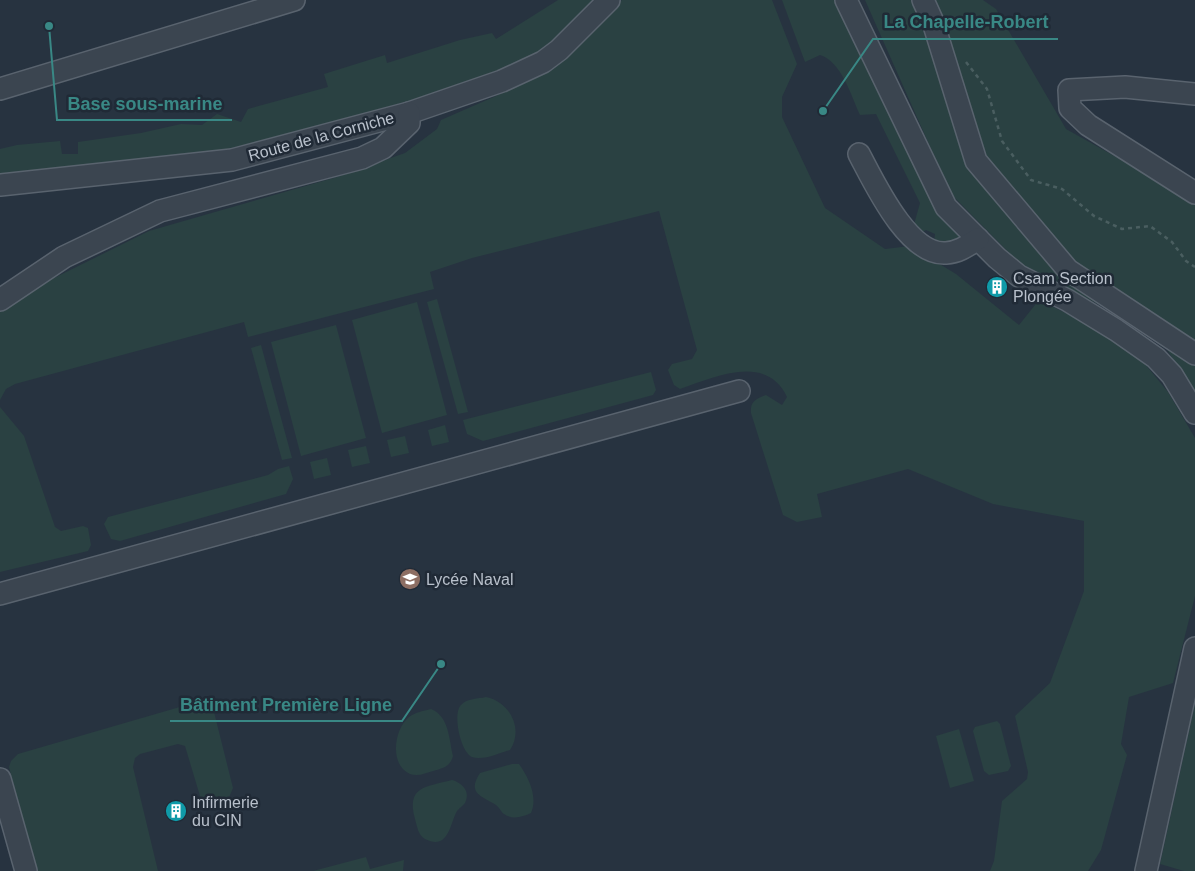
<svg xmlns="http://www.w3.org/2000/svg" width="1195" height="871" viewBox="0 0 1195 871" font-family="Helvetica,sans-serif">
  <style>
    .green { fill: #2a4142 }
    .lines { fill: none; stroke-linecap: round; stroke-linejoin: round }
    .minor-casing { stroke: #59636e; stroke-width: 24 }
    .path { stroke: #4a5e60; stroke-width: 2.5; stroke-dasharray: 4 4; stroke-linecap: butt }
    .minor { stroke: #3b4550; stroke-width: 21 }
    .labels { text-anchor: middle; stroke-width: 5; stroke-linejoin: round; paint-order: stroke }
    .street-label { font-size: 16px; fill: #b8c0cb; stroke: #202a36 }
    .poi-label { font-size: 16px; fill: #b8c0cb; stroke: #202a36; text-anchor: start }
    .leader { fill: none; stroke: #398885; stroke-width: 2 }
    .callout-dot { fill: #398885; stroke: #202a36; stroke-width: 2 }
    .callout-label { font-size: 18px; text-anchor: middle; font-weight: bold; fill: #398885; stroke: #202a36; stroke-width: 5; stroke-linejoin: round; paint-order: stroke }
  </style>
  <rect width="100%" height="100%" fill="#273340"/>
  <!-- green -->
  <g class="green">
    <polygon points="558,0 597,0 538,54 474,82 219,156 0,180 0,149 17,145 60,141 62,154 78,154 78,142 141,133 181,124 202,125 217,114 241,122 248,109 328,87 324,74 385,55 387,63 460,40 492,33 496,39"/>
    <path d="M622 0H772L797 64 782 97V117L825 208 885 249 910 246 956 274 1019 325 1039 300 1092 326 1136 353 1168 392 1195 438V596L1173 683 1129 697 1121 744 1127 755 1101 850 1088 871H990L994 861 1002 801 1027 779 1028 772 1015 716 1050 683 1084 591V521L993 504 908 469 817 494 822 517 797 522 783 515 751 413C750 402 755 399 766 395L782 405 787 397C766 353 715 377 680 389L674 385 668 370 672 364 692 359 697 350 659 211 472 258 430 272 434 289 248 337 244 322 15 384 6 389 0 400V312L48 281 149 231 337 177 405 153 437 129 441 120 496 96 551 67 574 40Z"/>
    <path d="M782 0H836L941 211 960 236 951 245 934 242 935 234 926 230 918 235 913 228 920 203 876 114 860 115C851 96 842 62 820 55L805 62Z"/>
    <polygon points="865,0 983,0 996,9 1066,129 1195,201 1195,394 1161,340 1127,319 1020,264 951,194"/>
    <polygon points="437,299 468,412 458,414 427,302"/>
    <polygon points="417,302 447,415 382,433 352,320"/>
    <polygon points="336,325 366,438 301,456 271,342"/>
    <polygon points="261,345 292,458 282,460 251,348"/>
    <polygon points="651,372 656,390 653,395 483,441 467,434 463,420"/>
    <polygon points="0,407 24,436 55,527 61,531 83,526 88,528 91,545 88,551 0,572"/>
    <polygon points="445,425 449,442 432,446 428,430"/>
    <polygon points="405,436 409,453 391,457 387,440"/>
    <polygon points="366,446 370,463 352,467 348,450"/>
    <polygon points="327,458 331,475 314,479 310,462"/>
    <polygon points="289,466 293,479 286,494 120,541 111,539 104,524 108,517 268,475 278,469"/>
    <path d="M486 697C510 702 524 729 510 750 499 753 483 761 472 757 461 753 452 714 461 705 467 698 478 699 486 697Z"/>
    <polygon points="197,702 206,702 213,708 233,788 227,802 210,806 200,796 185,746 178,744 140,754 135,758 133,767 158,871 36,871 9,767 11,761 18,754"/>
    <polygon points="1195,704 1195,871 1184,871 1160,864"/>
    <path d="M431 709C449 716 449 739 453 756 450 767 443 768 433 771 426 773 418 777 410 774 389 765 394 729 409 717 416 712 423 711 431 709Z"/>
    <polygon points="997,721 1000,724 1011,766 1008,771 989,775 984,771 973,731 975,727"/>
    <polygon points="959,729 974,781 950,788 936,736"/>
    <path d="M512 764H519C529 778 538 797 531 813 523 817 512 820 504 814 501 812 500 808 496 805 483 796 466 794 480 773Z"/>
    <path d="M452 780C462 783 471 791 465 803 463 806 459 808 457 811 450 823 449 851 425 839 418 835 417 826 415 819 406 786 426 787 452 780Z"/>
    <polygon points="366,857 370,869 404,860 403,871 313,871"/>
  </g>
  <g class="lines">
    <!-- minor casing -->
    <g class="minor-casing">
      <g id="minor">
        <polyline points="846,0 946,207 997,258 1019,276 1067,300 1116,330 1156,358 1172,375 1195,413"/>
        <polyline points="923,0 933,22 976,161 1068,270 1195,354"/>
        <polyline points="0,89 294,0"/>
        <polyline points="1195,94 1125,87 1069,90 1070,108 1088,125 1195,193"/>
        <path d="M859 154C874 182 908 256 946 253 959 252 967 246 978 239"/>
        <polyline points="0,185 232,160 409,113 502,81 543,62 559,50 609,0"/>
        <polyline points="0,300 64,257 160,211 362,158 383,148 409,123 409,113"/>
        <polyline points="0,594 739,391"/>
        <polyline points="0,779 26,871"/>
        <polyline points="1146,871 1195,648"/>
      </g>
    </g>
    <!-- path -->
    <polyline class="path" points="966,62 987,89 1002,141 1031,180 1062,189 1094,216 1122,229 1150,226 1172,242 1186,261 1195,267"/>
    <!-- minor -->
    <use href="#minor" class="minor"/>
  </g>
  <!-- icons -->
  <defs>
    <g id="building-disc" transform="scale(1.125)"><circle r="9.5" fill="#0f9aa8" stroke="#202a36"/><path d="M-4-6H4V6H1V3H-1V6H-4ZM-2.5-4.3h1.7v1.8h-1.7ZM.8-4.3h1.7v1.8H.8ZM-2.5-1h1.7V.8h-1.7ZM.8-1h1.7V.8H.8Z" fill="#fff"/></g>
    <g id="school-disc" transform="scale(1.125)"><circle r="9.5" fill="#8d6e63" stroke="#202a36"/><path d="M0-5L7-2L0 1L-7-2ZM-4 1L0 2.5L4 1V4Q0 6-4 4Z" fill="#fff"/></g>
  </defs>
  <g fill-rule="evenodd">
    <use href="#building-disc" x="997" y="287"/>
    <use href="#school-disc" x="410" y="579"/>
    <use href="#building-disc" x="176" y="811"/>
  </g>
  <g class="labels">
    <!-- street labels -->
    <g class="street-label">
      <text transform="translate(321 136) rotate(-15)" y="6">Route de la Corniche</text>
    </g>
    <!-- poi labels -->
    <g class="poi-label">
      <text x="1013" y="284">Csam Section<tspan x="1013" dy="18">Plongée</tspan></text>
      <text x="426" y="585">Lycée Naval</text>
      <text x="192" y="808">Infirmerie<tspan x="192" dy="18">du CIN</tspan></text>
    </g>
  </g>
  <!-- callouts -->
  <path class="leader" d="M823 111L873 39H1058M49 26L57 120H232M441 664L402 721H170"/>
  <g class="callout-dot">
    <circle cx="823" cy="111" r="5"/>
    <circle cx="49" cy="26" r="5"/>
    <circle cx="441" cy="664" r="5"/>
  </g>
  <g class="callout-label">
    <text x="966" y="28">La Chapelle-Robert</text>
    <text x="145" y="110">Base sous-marine</text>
    <text x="286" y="711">Bâtiment Première Ligne</text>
  </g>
</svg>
